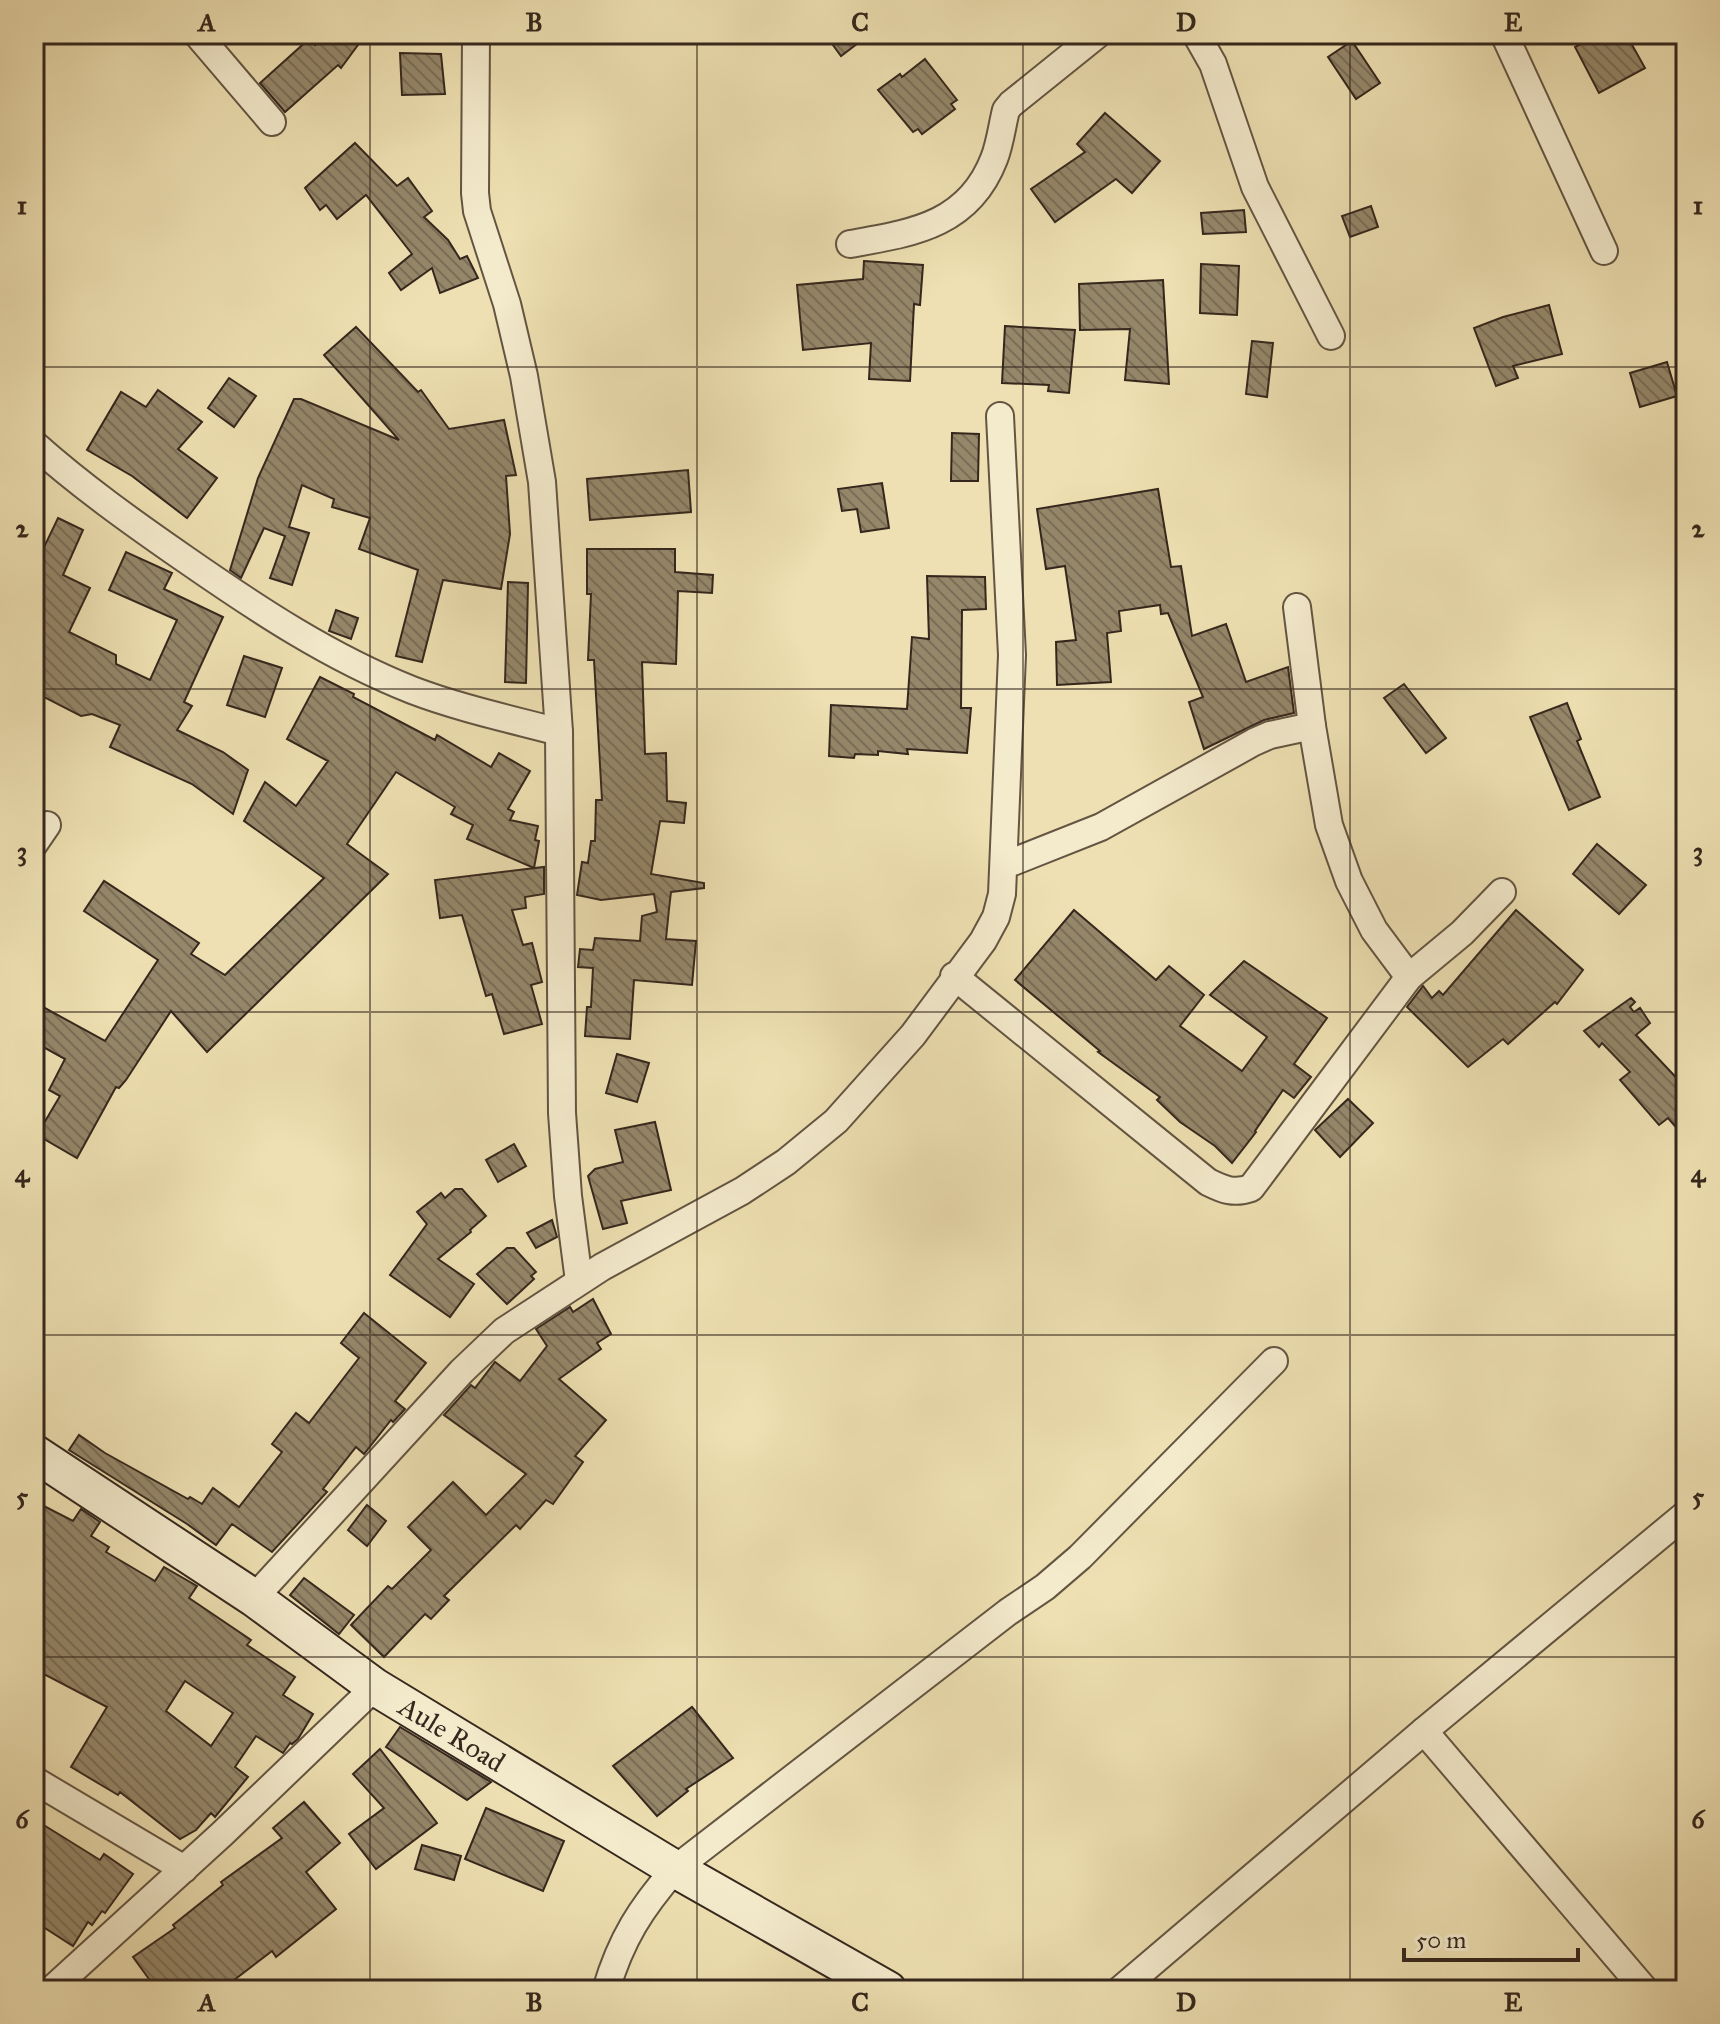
<svg xmlns="http://www.w3.org/2000/svg" width="1720" height="2024" viewBox="0 0 1720 2024" font-family="'IM FELL Great Primer',serif">
  <style>
    .building { fill: url(#building-back-hatch); stroke: #35271d; stroke-width: 2; fill-rule: evenodd }
    .lines { fill: none; stroke-linecap: round; stroke-linejoin: round }
    .street-casing { stroke: #635542; stroke-width: 30 }
    .secondary-casing { stroke: #35271d; stroke-width: 40 }
    .street { stroke: #f4ebcd; stroke-width: 26 }
    .secondary { stroke: #f4ebcd; stroke-width: 36 }
    .grid { fill: none; stroke: #35271d; stroke-width: 2; stroke-opacity: 0.55 }
    .labels { text-anchor: middle; stroke-width: 6; stroke-linejoin: round; paint-order: stroke }
    .street-label { font-size: 28px; fill: #35271d; stroke: #f4ebcd }
    .neatline { fill: none; stroke: #35271d; stroke-width: 3 }
    .grid-label { font-size: 26px; text-anchor: middle; font-weight: bold; fill: #35271d }
  </style>
  <defs>
    <pattern id="building-back-hatch" width="6" height="6" patternUnits="userSpaceOnUse" patternTransform="scale(2)"><rect width="6" height="6" fill="#95876a"/><path d="M-1 5l2 2M0 0l6 6M5-1l2 2" fill="none" stroke="#7a6e57"/></pattern>
  </defs>
  <rect width="100%" height="100%" fill="#eee0b2"/>
  <filter id="stains"><feTurbulence type="fractalNoise" baseFrequency=".0025" numOctaves="4"/><feColorMatrix values="0 0 0 0 .2 0 0 0 0 .09 0 0 0 0 .02 0 0 0 .5 -.17"/></filter>
  <radialGradient id="worn" r=".72"><stop offset=".6" stop-color="#630" stop-opacity="0"/><stop offset="1" stop-color="#630" stop-opacity=".3"/></radialGradient>
  <!-- building -->
  <g class="building">
    <polygon points="326,34 366,34 341,68 338,65 285,112 260,83 309,39 315,45"/>
    <polygon points="825,34 870,34 841,56"/>
    <polygon points="1600,34 1626,34 1645,68 1599,93 1575,47"/>
    <polygon points="1352,41 1380,83 1356,99 1328,57"/>
    <polygon points="400,53 441,54 445,94 402,95"/>
    <polygon points="925,59 957,100 951,104 955,109 922,134 918,129 913,132 878,90 900,74 902,77"/>
    <polygon points="1105,113 1160,161 1132,193 1116,179 1055,222 1031,189 1085,152 1077,144"/>
    <polygon points="355,143 397,186 408,178 432,211 424,217 448,240 460,259 467,256 478,278 440,293 432,268 401,290 389,273 412,254 366,195 337,219 326,205 320,210 305,188"/>
    <polygon points="1371,206 1378,227 1350,237 1342,216"/>
    <polygon points="1244,210 1246,232 1203,234 1201,213"/>
    <polygon points="864,261 923,265 920,305 914,304 910,381 869,379 871,343 803,350 797,285 863,279"/>
    <polygon points="1201,264 1239,266 1237,315 1200,313"/>
    <polygon points="1163,280 1169,384 1125,380 1130,329 1080,330 1079,284"/>
    <polygon points="1549,305 1562,354 1513,366 1518,378 1496,386 1474,328 1503,317"/>
    <polygon points="1005,326 1075,330 1069,393 1048,391 1049,385 1002,383"/>
    <polygon points="356,327 418,392 421,390 449,429 504,420 516,475 506,476 510,534 501,589 443,580 422,662 396,656 418,570 359,549 370,518 332,507 334,499 302,485 289,527 309,533 292,585 270,578 285,536 264,528 241,578 230,570 258,478 294,399 301,399 399,440 324,355"/>
    <polygon points="1252,341 1273,343 1267,397 1246,394"/>
    <polygon points="1667,362 1677,396 1640,407 1630,373"/>
    <polygon points="229,378 256,396 234,427 208,408"/>
    <polygon points="158,390 202,422 178,449 217,478 187,518 132,476 87,450 121,392 146,407"/>
    <polygon points="952,433 979,434 978,481 951,481"/>
    <polygon points="688,470 691,512 590,520 587,479"/>
    <polygon points="882,483 889,528 861,532 857,509 842,511 838,489"/>
    <polygon points="1158,489 1171,567 1181,566 1192,636 1226,624 1246,682 1288,667 1294,713 1264,720 1204,749 1189,702 1203,697 1168,613 1161,614 1160,605 1119,611 1121,631 1107,633 1111,682 1057,685 1056,642 1076,640 1065,566 1046,569 1037,509"/>
    <polygon points="58,518 83,530 63,575 90,588 69,632 116,655 116,664 150,680 177,620 109,590 126,552 172,573 164,589 223,617 184,702 192,706 177,730 223,752 248,770 233,814 192,784 110,747 120,725 92,714 81,716 34,692 34,568"/>
    <polygon points="587,549 675,549 675,572 713,575 712,593 678,591 676,664 642,662 645,754 666,753 667,801 686,803 684,823 660,821 651,874 704,883 704,888 671,892 669,909 666,939 696,941 692,985 634,980 630,1039 585,1036 587,1007 591,1007 593,968 578,967 580,949 593,950 595,938 640,941 642,916 657,912 654,894 601,900 577,895 582,862 588,863 591,841 595,841 596,800 602,800 594,660 588,660 591,594 587,594"/>
    <polygon points="927,576 985,577 986,609 962,610 961,708 971,708 967,753 907,749 908,754 878,751 878,755 855,754 854,758 829,756 831,705 907,709 912,637 929,639"/>
    <polygon points="508,582 528,583 526,683 505,682"/>
    <polygon points="336,610 358,618 351,639 329,631"/>
    <polygon points="244,656 282,668 265,717 227,705"/>
    <polygon points="320,677 354,694 353,697 435,740 437,735 491,767 499,753 530,771 508,809 514,812 510,820 538,826 535,840 539,841 534,868 467,839 473,825 451,814 455,807 396,772 347,844 388,874 207,1052 171,1011 126,1080 119,1088 116,1087 77,1158 37,1135 60,1096 49,1090 65,1059 34,1042 34,1002 105,1041 158,960 84,911 104,881 199,943 191,954 225,975 324,878 244,821 265,782 296,806 328,761 287,739"/>
    <polygon points="1404,684 1446,738 1426,753 1384,698"/>
    <polygon points="1567,703 1581,739 1577,741 1600,797 1569,810 1530,717"/>
    <polygon points="1597,844 1646,885 1619,914 1573,874"/>
    <polygon points="544,867 544,894 525,897 526,908 512,910 523,945 532,943 542,982 531,985 542,1024 504,1034 492,994 486,996 462,915 440,918 435,880"/>
    <polygon points="1074,910 1156,980 1169,966 1204,995 1180,1026 1242,1071 1267,1037 1210,995 1244,961 1327,1018 1294,1064 1311,1077 1294,1098 1283,1090 1255,1131 1256,1132 1232,1163 1215,1146 1180,1122 1157,1100 1160,1097 1098,1052 1100,1051 1015,980"/>
    <polygon points="1516,910 1583,970 1557,1004 1555,1002 1508,1044 1503,1039 1468,1067 1407,1007 1423,986 1432,998 1439,991 1443,995"/>
    <polygon points="1631,998 1635,1002 1630,1007 1634,1012 1640,1008 1650,1023 1636,1035 1686,1088 1686,1117 1675,1126 1668,1118 1659,1125 1620,1080 1630,1072 1602,1043 1599,1047 1584,1031"/>
    <polygon points="617,1054 649,1063 637,1102 606,1093"/>
    <polygon points="1348,1099 1373,1123 1340,1157 1315,1130"/>
    <polygon points="655,1122 671,1190 621,1201 627,1223 603,1229 588,1176 595,1169 623,1162 615,1130"/>
    <polygon points="514,1144 526,1166 498,1182 486,1160"/>
    <polygon points="455,1189 462,1189 486,1216 470,1230 471,1232 438,1259 474,1284 450,1317 390,1275 427,1224 417,1212 441,1193 445,1198"/>
    <polygon points="552,1220 557,1237 536,1248 527,1233"/>
    <polygon points="507,1248 514,1248 536,1272 531,1276 534,1279 507,1304 477,1274"/>
    <polygon points="593,1299 611,1334 597,1343 601,1349 559,1379 606,1420 575,1456 583,1462 553,1504 546,1500 520,1529 516,1525 444,1596 449,1600 431,1619 425,1614 384,1657 351,1625 388,1586 392,1589 431,1550 408,1527 453,1482 486,1515 526,1474 444,1415 471,1385 475,1388 495,1362 520,1381 547,1346 536,1329 570,1307 573,1312"/>
    <polygon points="364,1313 426,1363 395,1401 405,1409 393,1422 391,1420 364,1454 356,1447 323,1489 327,1492 272,1552 232,1524 216,1545 187,1524 69,1450 79,1435 105,1453 188,1499 190,1497 202,1504 213,1488 239,1507 282,1452 272,1444 296,1413 309,1423 359,1358 341,1343"/>
    <path d="M34 1501 73 1521 81 1509 100 1522 91 1536 109 1547 106 1552 155 1581 164 1567 197 1586 189 1598 251 1640 247 1645 295 1677 283 1695 313 1714 298 1739 292 1744 290 1743 283 1753 256 1736 235 1767 248 1777 215 1817 211 1813 196 1830 180 1839 120 1792 118 1795 71 1767 107 1707 34 1669ZM185 1681 233 1713 211 1746 166 1711Z"/>
    <polygon points="367,1505 386,1521 367,1546 348,1530"/>
    <polygon points="304,1578 354,1615 339,1634 290,1595"/>
    <polygon points="692,1707 733,1758 686,1789 688,1791 657,1816 613,1766"/>
    <polygon points="400,1727 491,1782 467,1800 386,1747"/>
    <polygon points="380,1749 437,1823 376,1869 349,1834 384,1808 353,1774"/>
    <polygon points="304,1802 340,1843 306,1872 336,1909 276,1957 272,1951 221,1990 157,1990 133,1957 175,1928 173,1925 223,1885 221,1882 282,1838 273,1828"/>
    <polygon points="486,1808 564,1841 543,1891 465,1859"/>
    <polygon points="34,1819 100,1860 104,1854 133,1874 105,1913 102,1911 92,1925 88,1922 73,1946 34,1921"/>
    <polygon points="422,1845 461,1856 454,1880 415,1869"/>
  </g>
  <g class="lines">
    <!-- street casing -->
    <g class="street-casing">
      <g id="street">
        <polyline points="197,34 272,122"/>
        <polyline points="476,34 475,193 477,211 507,304 524,376 542,482 559,732 562,1113 568,1196 579,1281"/>
        <polyline points="1196,34 1213,64 1255,187 1331,336"/>
        <polyline points="1504,34 1604,251"/>
        <path d="M850 244C911 233 968 226 994 159 1000 144 1002 126 1006 110L1011 104 1098 34"/>
        <path d="M34 444C81 486 133 523 185 559 257 609 329 657 412 690 459 708 510 719 559 732"/>
        <polyline points="1297,607 1312,726 1329,825 1349,881 1374,930 1409,977"/>
        <polyline points="34,844 47,825"/>
        <polyline points="1005,865 1101,827 1254,742 1270,735 1312,726"/>
        <path d="M954 976 1208 1182C1224 1190 1234 1194 1251 1188L1409 977 1462 933 1502 892"/>
        <polyline points="254,1598 462,1371 504,1331 602,1267 742,1191 786,1162 836,1121 913,1035 983,941 996,917 1002,894 1012,655 1000,416"/>
        <polyline points="1424,1731 1645,1990"/>
        <polyline points="34,1780 184,1869"/>
        <polyline points="51,1990 222,1834 375,1687"/>
        <path d="M606 1990C621 1939 641 1908 675 1869L1008 1612 1045 1587 1080 1557 1274 1361"/>
        <polyline points="1120,1990 1424,1731 1686,1514"/>
      </g>
    </g>
    <!-- secondary casing -->
    <g class="secondary-casing">
      <g id="secondary">
        <path id="s1" d="M34 1453 254 1598 375 1687 675 1869 888 1990"/>
      </g>
    </g>
    <!-- street -->
    <use href="#street" class="street"/>
    <!-- secondary -->
    <use href="#secondary" class="secondary"/>
  </g>
  <!-- grid -->
  <path class="grid" d="M370 34V1990M697 34V1990M1023 34V1990M1350 34V1990M34 367H1686M34 689H1686M34 1012H1686M34 1335H1686M34 1657H1686"/>
  <g class="labels">
    <!-- street labels -->
    <g class="street-label">
      <text dy="10" stroke="none"><textPath href="#s1" startOffset="504">Aule Road</textPath></text>
    </g>
  </g>
  <!-- margin -->
  <rect width="1720" height="2024" fill="none" stroke="#eee0b2" stroke-width="88"/>
  <!-- scale -->
  <path d="M1404 1948v12h174v-12" fill="none" stroke="#35271d" stroke-width="4"/>
  <text x="1416" y="1948" font-size="24" fill="#35271d" stroke="#f4ebcd" stroke-width="6" paint-order="stroke">50 m</text>
  <rect x="44" y="44" width="1632" height="1936" class="neatline"/>
  <g class="grid-label">
    <text x="207" y="31">A</text>
    <text x="534" y="31">B</text>
    <text x="860" y="31">C</text>
    <text x="1186" y="31">D</text>
    <text x="1513" y="31">E</text>
    <text x="22" y="214">1</text>
    <text x="1698" y="214">1</text>
    <text x="22" y="537">2</text>
    <text x="1698" y="537">2</text>
    <text x="22" y="860">3</text>
    <text x="1698" y="860">3</text>
    <text x="22" y="1182">4</text>
    <text x="1698" y="1182">4</text>
    <text x="22" y="1505">5</text>
    <text x="1698" y="1505">5</text>
    <text x="22" y="1828">6</text>
    <text x="1698" y="1828">6</text>
    <text x="207" y="2011">A</text>
    <text x="534" y="2011">B</text>
    <text x="860" y="2011">C</text>
    <text x="1186" y="2011">D</text>
    <text x="1513" y="2011">E</text>
  </g>
  <rect width="100%" height="100%" filter="url(#stains)"/>
  <rect width="100%" height="100%" fill="url(#worn)"/>
</svg>
